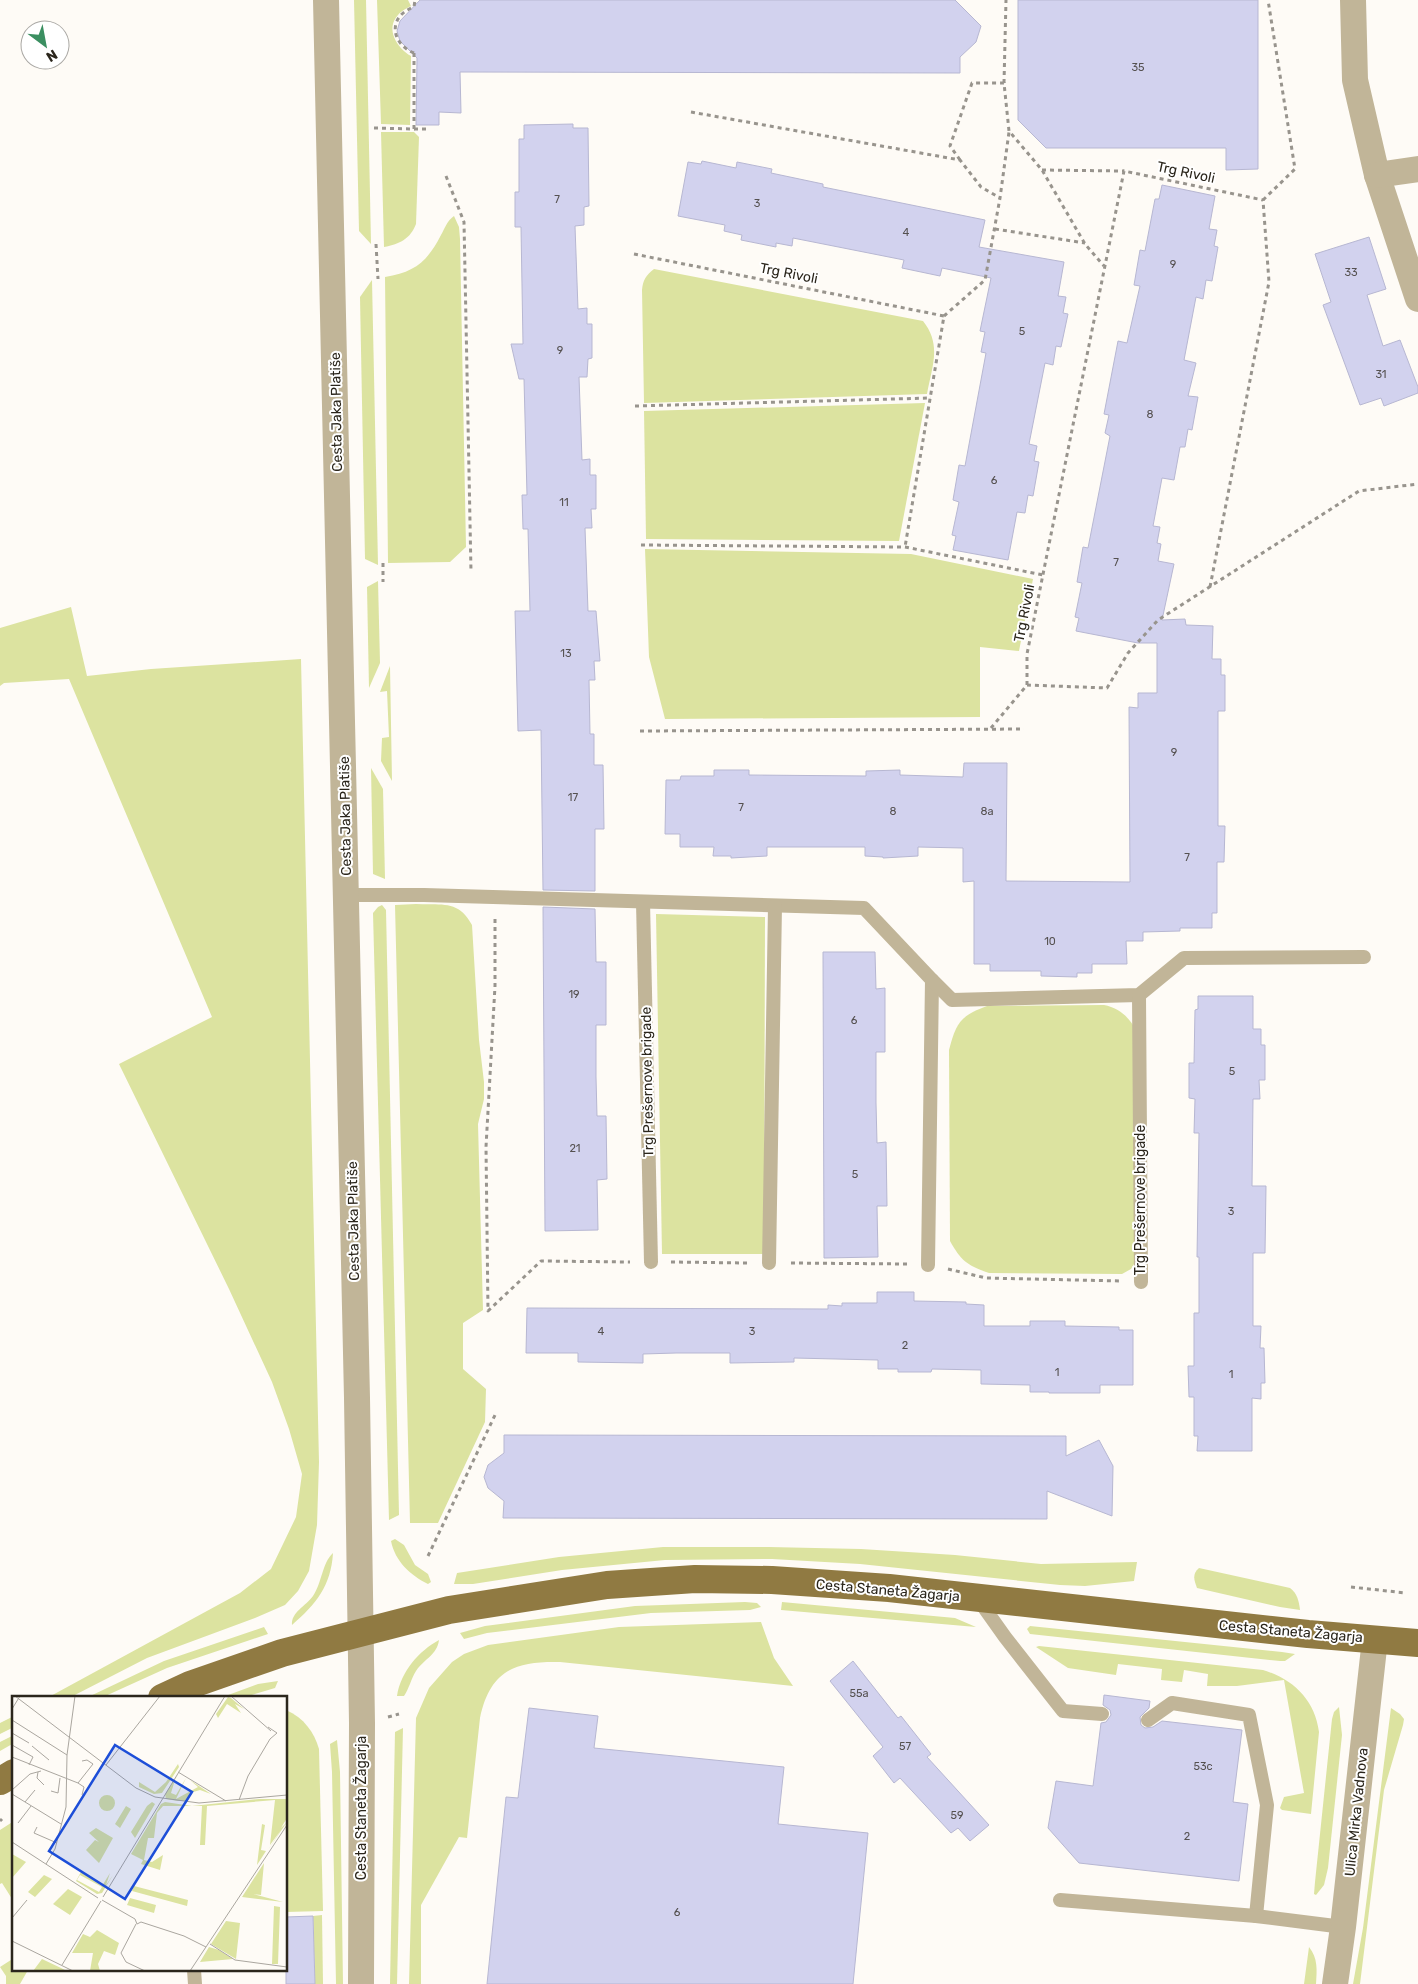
<svg xmlns="http://www.w3.org/2000/svg" width="1418" height="1984" viewBox="0 0 1418 1984" font-family="Rubik,sans-serif">
  <style>
    .green { fill: #dce3a0 }
    .building { fill: #d2d2ee; stroke: #b7b7d2 }
    .lines { fill: none; stroke-linecap: round; stroke-linejoin: round }
    .path { stroke: #98948d; stroke-width: 3; stroke-dasharray: 4 4; stroke-linecap: butt }
    .service { stroke: #c1b598; stroke-width: 14 }
    .minor { stroke: #c1b598; stroke-width: 26 }
    .primary { stroke: #907a42; stroke-width: 28 }
    .labels { text-anchor: middle; stroke-width: 4; stroke-linejoin: round; paint-order: stroke }
    .number-label { font-size: 11px; fill: #555150 }
    .street-label { font-size: 14px; fill: #2b261c; stroke: #fff }
    .inset-road { fill: none; stroke: #aaa69f; stroke-width: 1 }
    .view { fill: #1d4ed8; fill-opacity: 0.15; stroke: #1d4ed8; stroke-width: 2.5 }
    .inset-edge { fill: none; stroke: #2b261c; stroke-width: 2.5 }
  </style>
  <rect width="100%" height="100%" fill="#fefbf6"/>
  <!-- green -->
  <g class="green">
    <polygon points="354,0 366,0 371,244 359,231"/>
    <path d="M377 0H408L411 6C407 8 401 11 398 15 385 29 397 48 411 56L410 125 381 124Z"/>
    <path d="M381 132H414L419 137 416 224C410 239 400 244 384 247Z"/>
    <path d="M454 216 459 227 460 239 466 547 450 562 388 563 385 277C415 272 427 262 441 235 445 228 447 221 454 216Z"/>
    <path d="M654 269 923 321C942 345 932 366 927 394L644 403 642 290C643 280 646 275 654 269Z"/>
    <polygon points="372,280 378,565 365,559 360,297"/>
    <polygon points="925,403 899,541 646,539 644,411"/>
    <polygon points="645,549 911,554 1033,579 1019,651 980,647 980,717 665,719 649,657"/>
    <polygon points="378,581 380,663 369,688 367,587"/>
    <polygon points="71,607 87,676 151,669 301,659 319,1462 317,1525 309,1571 298,1591 285,1605 255,1618 147,1658 69,1698 47,1698 240,1593 271,1569 296,1517 302,1474 289,1429 272,1382 229,1289 119,1064 212,1017 69,679 4,683 0,686 0,628"/>
    <polygon points="390,666 392,781 381,761 382,738 389,737 387,691 380,692"/>
    <polygon points="371,768 383,789 385,879 373,874"/>
    <path d="M416 904C442 905 459 900 472 925L479 1040 484 1082V1099L478 1124 483 1310 463 1323V1369L486 1389 485 1422 438 1523H410L395 905Z"/>
    <polygon points="382,905 386,910 399,1515 389,1520 373,913 378,907"/>
    <polygon points="656,914 765,917 764,1254 662,1254"/>
    <path d="M1104 1005C1119 1008 1128 1016 1136 1030L1134 1264 1131 1269 1122 1274 989 1273C968 1266 961 1261 950 1241L949 1050C956 1023 960 1016 987 1006Z"/>
    <path d="M395 1539 404 1545 415 1565 428 1574 431 1582 428 1584C410 1575 395 1561 391 1541Z"/>
    <polygon points="663,1547 769,1547 861,1549 955,1555 1041,1564 1137,1562 1134,1581 1085,1586 1060,1585 860,1564 772,1559 665,1560 562,1570 473,1584 454,1584 457,1573 559,1557"/>
    <path d="M333 1553C331 1586 316 1604 292 1625 291 1612 306 1606 313 1596 322 1583 322 1563 333 1553Z"/>
    <path d="M1199 1568 1290 1588C1297 1593 1299 1601 1300 1610L1280 1607 1197 1588C1194 1580 1192 1574 1199 1568Z"/>
    <polygon points="745,1602 757,1603 761,1607 750,1610 651,1613 487,1633 464,1639 460,1633 485,1626 635,1606"/>
    <polygon points="782,1602 955,1618 976,1627 781,1610"/>
    <path d="M761 1622 774 1658 793 1686 560 1662C514 1661 490 1671 480 1718L467 1838 459 1837 421 1905V1984H409L416 1718 429 1688 452 1662 464 1654 488 1645 619 1627Z"/>
    <polygon points="1030,1626 1282,1652 1295,1654 1285,1661 1280,1661 1030,1634 1027,1629"/>
    <polygon points="264,1627 268,1634 167,1668 101,1698 86,1698 164,1661"/>
    <path d="M439 1640C437 1655 424 1659 416 1671 411 1679 409 1689 404 1696H397C401 1671 419 1651 439 1640Z"/>
    <path d="M1039 1646 1263 1670C1293 1679 1315 1700 1319 1732L1311 1814 1282 1810 1280 1808 1284 1797 1304 1793 1284 1680 1237 1686H1207L1208 1674 1184 1670 1182 1682 1161 1680 1162 1669 1118 1664 1116 1675 1068 1668 1036 1647Z"/>
    <polygon points="278,1681 275,1688 242,1698 220,1698 258,1684"/>
    <polygon points="1339,1707 1342,1735 1328,1868 1324,1885 1316,1895 1314,1894 1315,1882 1332,1719 1334,1712"/>
    <polygon points="1391,1708 1400,1714 1404,1719 1403,1725 1384,1790 1360,1984 1353,1984 1363,1928"/>
    <path d="M286 1710C304 1718 314 1732 319 1749L323 1911 286 1912Z"/>
    <polygon points="14,1716 14,1727 0,1734 0,1723"/>
    <polygon points="403,1728 397,1984 390,1984 395,1732"/>
    <polygon points="14,1735 14,1743 0,1751 0,1742"/>
    <polygon points="337,1740 340,1772 343,1984 336,1984 332,1772 330,1744"/>
    <polygon points="14,1821 14,1902 2,1883 0,1884 0,1830"/>
    <polygon points="322,1915 323,1984 315,1984 313,1916"/>
    <path d="M1309 1947C1318 1958 1317 1970 1316 1984H1304Z"/>
    <polygon points="14,1958 14,1970 28,1970 20,1984 6,1984 6,1976 0,1967"/>
  </g>
  <!-- building -->
  <g class="building">
    <polygon points="420,0 955,0 981,26 976,42 960,57 960,73 460,72 461,113 439,112 439,125 416,125 417,58 400,41 397,31 400,21"/>
    <polygon points="1018,0 1258,0 1258,169 1226,170 1226,148 1046,148 1018,120"/>
    <polygon points="573,124 573,128 588,128 589,206 584,207 584,225 575,226 578,309 587,308 587,324 592,324 592,358 588,359 587,377 579,377 582,460 590,459 590,475 596,475 596,509 591,509 592,528 585,528 588,611 596,611 600,661 594,661 595,680 589,680 590,734 594,734 594,765 603,765 604,829 595,829 595,891 543,890 541,730 518,731 515,611 530,611 528,529 523,529 522,495 527,495 524,379 519,379 511,344 523,344 521,227 515,227 515,192 519,192 519,139 524,139 524,125"/>
    <polygon points="702,161 736,168 737,162 772,169 771,173 823,184 823,187 985,220 979,247 1064,262 1058,296 1066,297 1063,313 1068,314 1061,347 1056,346 1053,365 1045,363 1029,444 1037,446 1034,461 1039,462 1033,496 1028,495 1025,513 1017,512 1008,560 953,550 956,536 952,535 959,502 953,500 959,465 965,466 986,353 981,352 985,332 980,331 991,278 942,268 940,276 902,268 904,260 793,238 792,246 776,243 776,247 741,240 742,235 724,231 725,225 678,216 688,162 701,164"/>
    <polygon points="1162,185 1215,196 1209,229 1217,230 1214,246 1218,247 1212,281 1206,280 1203,299 1196,297 1184,360 1196,363 1188,396 1198,397 1192,430 1188,429 1185,447 1180,447 1174,480 1162,478 1153,526 1160,527 1157,543 1161,544 1158,561 1174,564 1162,620 1185,619 1186,625 1213,626 1212,659 1221,659 1221,675 1225,675 1225,711 1218,711 1218,826 1225,826 1224,862 1217,862 1217,913 1212,913 1212,928 1180,928 1180,931 1143,932 1143,941 1126,941 1127,964 1092,964 1092,973 1077,973 1077,977 1041,976 1041,971 990,971 990,964 974,964 974,881 963,882 963,848 918,847 918,856 883,858 883,857 865,856 865,847 767,847 767,856 731,858 731,856 713,856 714,847 680,847 680,834 665,834 666,780 680,780 681,776 714,776 714,770 749,770 749,775 866,776 866,771 900,770 900,775 963,777 964,763 1007,763 1006,881 1130,882 1129,707 1138,708 1138,693 1157,693 1157,643 1138,643 1076,631 1079,618 1075,617 1082,583 1077,582 1083,547 1088,548 1110,436 1105,433 1109,415 1104,414 1118,341 1127,343 1140,286 1134,285 1140,250 1145,251 1155,199 1159,199"/>
    <polygon points="1369,237 1386,289 1367,295 1383,346 1400,340 1418,387 1418,393 1384,406 1381,398 1360,405 1323,305 1331,302 1315,254"/>
    <polygon points="543,907 595,909 596,962 606,962 606,1025 596,1025 596,1077 597,1116 606,1116 607,1179 597,1180 598,1230 545,1231"/>
    <polygon points="823,952 875,952 876,989 885,988 885,1052 876,1052 876,1103 877,1143 886,1142 887,1206 877,1206 878,1257 824,1258"/>
    <polygon points="1198,996 1253,996 1253,1029 1261,1029 1261,1045 1265,1045 1265,1080 1259,1080 1260,1099 1253,1099 1252,1186 1266,1186 1265,1253 1253,1253 1253,1326 1261,1326 1260,1348 1264,1348 1265,1383 1261,1383 1261,1399 1252,1398 1252,1451 1197,1451 1198,1436 1194,1436 1194,1397 1189,1397 1188,1366 1194,1366 1194,1313 1199,1313 1199,1257 1197,1257 1199,1133 1194,1133 1195,1099 1189,1098 1189,1063 1194,1063 1195,1010 1198,1009"/>
    <polygon points="877,1292 914,1292 914,1301 966,1302 966,1304 984,1305 984,1326 1030,1326 1030,1321 1065,1321 1065,1326 1119,1327 1119,1330 1133,1330 1133,1385 1100,1385 1100,1393 1049,1393 1049,1392 1030,1392 1030,1385 981,1384 981,1370 932,1369 931,1372 898,1372 898,1369 878,1369 878,1360 794,1358 794,1362 730,1363 730,1353 676,1353 643,1354 643,1363 578,1362 578,1353 526,1353 527,1308 828,1309 828,1305 842,1306 842,1303 877,1303"/>
    <polygon points="504,1435 1066,1436 1066,1456 1099,1440 1113,1466 1112,1516 1047,1491 1047,1519 503,1518 504,1501 488,1488 484,1477 488,1465 504,1453"/>
    <polygon points="853,1661 898,1718 901,1716 931,1754 927,1757 989,1825 970,1841 958,1828 951,1833 900,1778 894,1783 873,1756 883,1747 830,1681"/>
    <polygon points="1104,1695 1150,1701 1149,1708 1140,1717 1141,1725 1145,1728 1153,1727 1162,1721 1242,1730 1233,1802 1248,1804 1239,1881 1079,1863 1048,1828 1056,1781 1093,1786 1101,1723 1106,1722 1111,1715 1110,1710 1103,1705"/>
    <polygon points="529,1708 598,1716 594,1748 784,1767 778,1824 868,1833 853,1984 487,1984 506,1797 518,1798"/>
    <polygon points="313,1916 315,1984 286,1984 286,1917"/>
  </g>
  <g class="lines">
    <!-- path -->
    <g class="path">
      <path d="M414 53C390 43 388 16 414 7L415 0"/>
      <polyline points="1004,83 1006,0"/>
      <polyline points="691,112 960,160 981,187 1000,198"/>
      <polyline points="374,128 414,129 414,50"/>
      <polyline points="414,129 430,129"/>
      <polyline points="960,160 950,146 972,83 1004,83 1009,131 1042,170 1085,244 1104,266"/>
      <polyline points="1042,170 1124,171"/>
      <polyline points="446,176 464,222 471,572"/>
      <polyline points="1263,200 1295,169 1268,0"/>
      <polyline points="995,229 1085,243"/>
      <polyline points="376,244 378,279"/>
      <polyline points="634,254 944,316 905,547"/>
      <polyline points="944,316 985,280 1000,198 1009,132"/>
      <polyline points="635,406 931,398"/>
      <polyline points="641,545 905,547 1043,575"/>
      <polyline points="383,563 383,582"/>
      <polyline points="1210,587 1269,282 1263,200"/>
      <polyline points="1027,685 1027,654 1124,171 1263,200"/>
      <polyline points="991,728 1027,685 1107,688 1128,653 1158,620 1359,491 1418,484"/>
      <polyline points="640,731 1024,729"/>
      <polyline points="495,919 495,986 486,1147 488,1311 541,1261 630,1262"/>
      <polyline points="671,1262 747,1263"/>
      <polyline points="791,1263 907,1264"/>
      <polyline points="948,1269 986,1278 1121,1281"/>
      <polyline points="428,1556 496,1413"/>
      <polyline points="1351,1587 1406,1593"/>
      <polyline points="388,1717 399,1714"/>
      <polyline points="0,1821 2,1819"/>
    </g>
    <!-- service -->
    <g class="service">
      <polyline points="347,895 424,895 864,908 932,980 928,1265"/>
      <polyline points="643,902 651,1262"/>
      <polyline points="932,980 952,1000 1139,995 1184,958 1364,957"/>
      <polyline points="1139,995 1141,1282"/>
      <polyline points="769,1263 775,906"/>
      <polyline points="978,1599 1005,1637 1063,1711 1102,1714"/>
      <polyline points="1148,1720 1172,1703 1249,1715 1267,1805 1256,1916"/>
      <polyline points="1060,1900 1256,1916 1343,1927"/>
      <polyline points="194,1970 195,1984"/>
    </g>
    <!-- minor -->
    <g class="minor">
      <polyline points="326,0 357,1398 362,1723 361,1984"/>
      <polyline points="1353,0 1355,80 1377,175 1418,299"/>
      <polyline points="1377,175 1418,169"/>
      <polyline points="1335,1984 1343,1927 1375,1639"/>
    </g>
    <!-- primary -->
    <g class="primary">
      <polyline points="162,1698 190,1685 282,1653 449,1610 607,1585 695,1579 772,1580 889,1588 1308,1634 1418,1643"/>
      <polyline points="0,1781 14,1773"/>
    </g>
  </g>
  <g class="labels">
    <!-- number labels -->
    <g class="number-label">
      <text x="1138" y="71">35</text>
      <text x="557" y="203">7</text>
      <text x="757" y="207">3</text>
      <text x="906" y="236">4</text>
      <text x="1173" y="268">9</text>
      <text x="1351" y="276">33</text>
      <text x="1022" y="335">5</text>
      <text x="560" y="354">9</text>
      <text x="1381" y="378">31</text>
      <text x="1150" y="418">8</text>
      <text x="994" y="484">6</text>
      <text x="564" y="506">11</text>
      <text x="1116" y="566">7</text>
      <text x="566" y="657">13</text>
      <text x="1174" y="756">9</text>
      <text x="573" y="801">17</text>
      <text x="741" y="811">7</text>
      <text x="893" y="815">8</text>
      <text x="987" y="815">8a</text>
      <text x="1187" y="861">7</text>
      <text x="1050" y="945">10</text>
      <text x="574" y="998">19</text>
      <text x="854" y="1024">6</text>
      <text x="1232" y="1075">5</text>
      <text x="575" y="1152">21</text>
      <text x="855" y="1178">5</text>
      <text x="1231" y="1215">3</text>
      <text x="601" y="1335">4</text>
      <text x="752" y="1335">3</text>
      <text x="905" y="1349">2</text>
      <text x="1057" y="1376">1</text>
      <text x="1231" y="1378">1</text>
      <text x="859" y="1697">55a</text>
      <text x="905" y="1750">57</text>
      <text x="1203" y="1770">53c</text>
      <text x="957" y="1819">59</text>
      <text x="1187" y="1840">2</text>
      <text x="677" y="1916">6</text>
    </g>
    <!-- street labels -->
    <g class="street-label">
      <text transform="translate(1186 172) rotate(12)" y="5">Trg Rivoli</text>
      <text transform="translate(789 273) rotate(11)" y="5">Trg Rivoli</text>
      <text transform="translate(336 412) rotate(-91)" y="5">Cesta Jaka Platiše</text>
      <text transform="translate(1024 613) rotate(-79)" y="5">Trg Rivoli</text>
      <text transform="translate(345 816) rotate(-91)" y="5">Cesta Jaka Platiše</text>
      <text transform="translate(647 1082) rotate(-91)" y="5">Trg Prešernove brigade</text>
      <text transform="translate(1140 1200) rotate(-90)" y="5">Trg Prešernove brigade</text>
      <text transform="translate(353 1221) rotate(-91)" y="5">Cesta Jaka Platiše</text>
      <text transform="translate(888 1590) rotate(5)" y="5">Cesta Staneta Žagarja</text>
      <text transform="translate(1291 1631) rotate(5)" y="5">Cesta Staneta Žagarja</text>
      <text transform="translate(361 1808) rotate(-90)" y="5">Cesta Staneta Žagarja</text>
      <text transform="translate(1356 1812) rotate(-84)" y="5">Ulica Mirka Vadnova</text>
    </g>
  </g>
  <!-- overview -->
  <g transform="translate(12 1696)">
    <rect width="275" height="275" fill="#fefbf6"/>
    <path d="M216 1 219 2 232 13 223 8 229 17 215 8 206 22 204 18ZM166 68 167 71 150 97 142 98 127 91V86L143 96 154 86ZM167 77 155 97 163 84 159 97 164 99 174 82 164 103 186 91 178 84 199 98 188 94 178 97 175 105H166L172 106 154 103 153 98ZM87 107a8 8 0 1 1 16 0a8 8 0 1 1-16 0ZM247 103H275V122L269 132 275 126 256 154 269 134 258 149 263 104 195 110 193 149H188L190 110H151L145 117 142 142H136L132 164 140 166 151 159 148 174 129 168 131 164 119 158 149 108 153 106 180 110ZM140 106 143 108 123 142 119 136 135 110ZM114 110 119 113 108 132 103 128ZM250 128 253 129 249 154 254 155 245 169ZM84 132 101 142 87 167 74 154 83 144 87 146 77 137ZM0 158 14 166 0 182ZM252 167 249 199 241 198 271 206 230 201ZM69 176 90 190 98 177 94 189 101 179 90 197 85 198 64 185ZM68 179 90 191 87 196 65 184ZM32 179 40 183 23 201 16 196ZM122 190 176 204 175 210 120 195ZM56 193 70 201 58 219 41 208ZM118 202 144 209 142 217 115 209ZM262 210 268 211 266 268H260ZM214 225 228 227 224 263 199 248ZM85 234 107 247 103 259 92 255 86 268 88 275H78L81 257H60L71 238 78 241ZM197 251 207 254 221 263 188 266ZM30 263 49 272 55 275H21Z" fill="#dce3a0" fill-rule="evenodd"/>
    <path class="inset-road" d="M3 0 124 92 143 101 187 107 275 99M219 0 259 35M0 13 8 0M0 24 55 59M0 37 17 47M0 49 21 61 17 69M20 50 37 64M0 61 66 87 72 91 70 99M94 69 148 0M26 76 25 82 32 89M166 76 214 105M66 87 81 68 75 64 70 65M0 94 18 78 29 75M39 95 46 97 48 82M0 98 49 128M227 104 236 80 258 43 265 37 256 31M13 106 23 94M6 127 19 110M25 131 22 137 45 147M0 146 86 202M34 168 43 153 54 111 55 59 63 0M91 201 213 0M90 204 123 223 125 228 129 226 172 240 194 251M0 222 15 204M124 228 109 257 114 266 133 275M0 245 61 275M198 248 223 264 275 271M50 269 89 205M178 275 275 129"/>
    <path class="view" d="M103 49 180 96 113 203 37 155Z"/>
    <rect width="275" height="275" class="inset-edge"/>
  </g>
  <!-- north arrow -->
  <g transform="translate(45 45) rotate(148)"><circle r="24" fill="#ffffff" stroke="#aaa8a4"/>
  <path d="M0-4L9 19L0 12L-9 19Z" fill="#3b8f61"/>
  <text y="-8" font-size="14" font-weight="bold" text-anchor="middle" fill="#2b261c">N</text>
  </g>
</svg>
